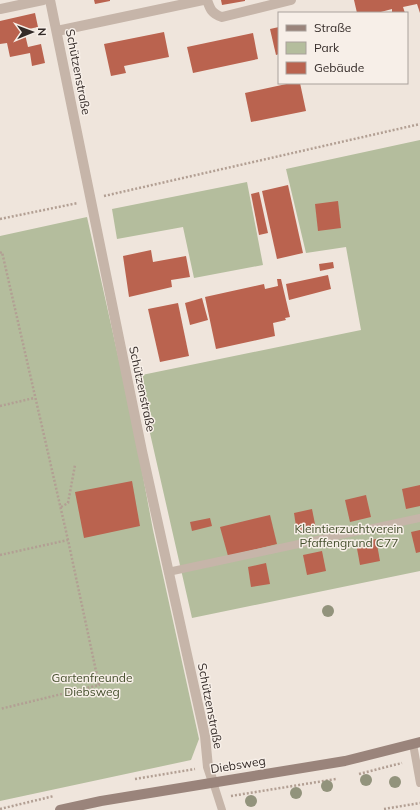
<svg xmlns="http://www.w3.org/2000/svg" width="420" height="810" viewBox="0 0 420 810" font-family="Mulish,sans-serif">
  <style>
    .green { fill: #b4bd9d }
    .building { fill: #ba634f }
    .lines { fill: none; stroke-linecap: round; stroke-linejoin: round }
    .path { stroke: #b29f93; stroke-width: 2.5; stroke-dasharray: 2 2; stroke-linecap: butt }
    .lane { stroke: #c6b5a9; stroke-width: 8 }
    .street { stroke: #c6b5a9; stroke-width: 10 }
    .secondary { stroke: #9a847b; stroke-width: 10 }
    .tree { fill: #92937c }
    .labels { text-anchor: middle; stroke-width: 3; stroke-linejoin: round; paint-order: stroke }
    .street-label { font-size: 12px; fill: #342b28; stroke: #f7efe8 }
    .park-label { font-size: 12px; fill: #46502e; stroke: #f7efe8 }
  </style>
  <rect width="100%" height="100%" fill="#efe5dc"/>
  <!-- green -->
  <g class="green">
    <polygon points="420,140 420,571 192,618 137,376 361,330 346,247 306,253 286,169"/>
    <polygon points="247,182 263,265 194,278 183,227 117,239 112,209"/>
    <polygon points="87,217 133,423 153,530 199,739 191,760 0,801 0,236"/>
  </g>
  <!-- building -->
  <g class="building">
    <polygon points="94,0 110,0 110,1 95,4"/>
    <polygon points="221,0 245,0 245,1 222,5"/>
    <polygon points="354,0 420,0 420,13 417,4 403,7 405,13 392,13 392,9 377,13 357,13"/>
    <polygon points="35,13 38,27 24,30 28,47 41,44 45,63 32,66 30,53 10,57 7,43 0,44 0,21"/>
    <polygon points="279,27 279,54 276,55 270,29"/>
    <polygon points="164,32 169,57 124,66 126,73 111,76 104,44"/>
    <polygon points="253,33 258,59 193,73 187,47"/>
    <polygon points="291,83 300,83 306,111 251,122 245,93"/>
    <polygon points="288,185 303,253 277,259 262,191"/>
    <polygon points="259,192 268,233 259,235 251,194"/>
    <polygon points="338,201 341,228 318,231 315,204"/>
    <polygon points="151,250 153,262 186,256 190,277 171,280 172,287 129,297 123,256"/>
    <polygon points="333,262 334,268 320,271 319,264"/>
    <polygon points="328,275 331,289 289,300 286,284"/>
    <polygon points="277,279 281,279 290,317 285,318 286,320 273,323 275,336 216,349 205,297 264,284 265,289 278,286"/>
    <polygon points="202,298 208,320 190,325 185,303"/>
    <polygon points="178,303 189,356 160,362 148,309"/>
    <polygon points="132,481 140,526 84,538 75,492"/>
    <polygon points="420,485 420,506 406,509 402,489"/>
    <polygon points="366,495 371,517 350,522 345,500"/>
    <polygon points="312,509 316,529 297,533 294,513"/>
    <polygon points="270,515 277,544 228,556 220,527"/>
    <polygon points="210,518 212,526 192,531 190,522"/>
    <polygon points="420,530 420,552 416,553 411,532"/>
    <polygon points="376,539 380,561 360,565 356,543"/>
    <polygon points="322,551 326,571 307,575 303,555"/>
    <polygon points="266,563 270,584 251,587 248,567"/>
  </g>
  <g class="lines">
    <!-- path -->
    <g class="path">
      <polyline points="104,196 420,124"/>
      <polyline points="0,219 78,203"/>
      <polyline points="0,253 2,252 68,540 99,685 0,709"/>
      <polyline points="0,406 34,398"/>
      <polyline points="61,507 68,503 75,465"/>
      <polyline points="0,555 68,540"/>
      <polyline points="359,774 402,763"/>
      <polyline points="135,779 195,769"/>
      <polyline points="231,796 336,779"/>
      <polyline points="0,809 54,796"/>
      <polyline points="384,809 420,803"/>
    </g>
    <!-- lane -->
    <g class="lane">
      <polyline points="168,572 420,518"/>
      <polyline points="413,744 420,783"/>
      <polyline points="213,782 222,810"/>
    </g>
    <!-- street -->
    <g class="street">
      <polyline points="50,0 142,451 205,736 208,767 213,782"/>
      <path d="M207 0C210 9 212 14 222 17L291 0"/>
      <polyline points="0,9 43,0"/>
      <polyline points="57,31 203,0"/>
    </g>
    <!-- secondary -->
    <polyline class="secondary" points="60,810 101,801 345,761 420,742"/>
  </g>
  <!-- trees -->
  <g class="tree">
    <circle cx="328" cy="611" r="6"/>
    <circle cx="366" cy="780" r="6"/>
    <circle cx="395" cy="782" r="6"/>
    <circle cx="327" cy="786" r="6"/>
    <circle cx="296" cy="793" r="6"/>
    <circle cx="251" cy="801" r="6"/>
  </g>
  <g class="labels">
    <!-- street labels -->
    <g class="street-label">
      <text transform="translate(78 72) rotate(79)" y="4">Schützenstraße</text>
      <text transform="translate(142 389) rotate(78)" y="4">Schützenstraße</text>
      <text transform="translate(210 706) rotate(79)" y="4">Schützenstraße</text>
      <text transform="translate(238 765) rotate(-9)" y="4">Diebsweg</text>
    </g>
    <!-- park labels -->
    <g class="park-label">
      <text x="349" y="533">Kleintierzuchtverein<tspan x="349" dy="14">Pfaffengrund C77</tspan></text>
      <text x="92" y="682">Gartenfreunde<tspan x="92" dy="14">Diebsweg</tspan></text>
    </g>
  </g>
  <!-- legend -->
  <rect x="278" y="12" width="130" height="72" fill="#f7efe8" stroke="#a9a19b"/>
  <rect x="286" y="25" width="20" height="6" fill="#9a847b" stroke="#a9a19b"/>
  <text x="314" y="32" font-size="12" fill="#342b28">Straße</text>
  <rect x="286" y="42" width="20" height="12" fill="#b4bd9d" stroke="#a9a19b"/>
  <text x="314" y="52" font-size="12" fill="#342b28">Park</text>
  <rect x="286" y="62" width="20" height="12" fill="#ba634f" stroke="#a9a19b"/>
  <text x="314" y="72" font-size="12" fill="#342b28">Gebäude</text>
  <!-- north arrow -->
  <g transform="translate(32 32) rotate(89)" stroke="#f7efe8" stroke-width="3" paint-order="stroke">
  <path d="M0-3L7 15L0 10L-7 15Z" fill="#342b28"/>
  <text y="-6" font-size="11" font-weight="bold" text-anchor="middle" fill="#342b28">N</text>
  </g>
</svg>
